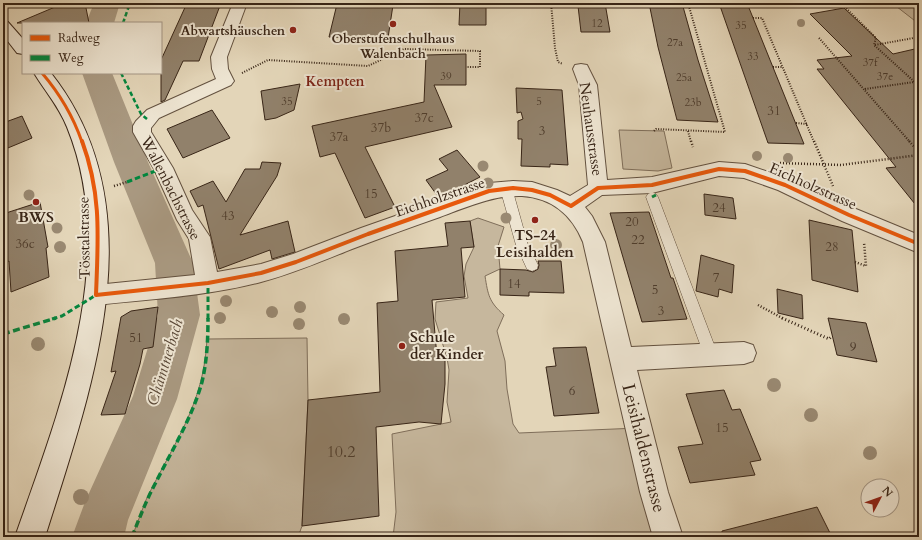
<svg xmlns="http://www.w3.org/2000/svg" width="922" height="540" viewBox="0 0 922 540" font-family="Cardo,serif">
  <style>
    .green { fill: #c6b79d; stroke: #7f6e5a }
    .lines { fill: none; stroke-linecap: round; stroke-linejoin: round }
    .river { fill: #a99981; fill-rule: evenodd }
    .building { fill: #91816b; stroke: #382517 }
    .service-casing { stroke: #63513f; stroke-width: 1 }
    .minor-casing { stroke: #63513f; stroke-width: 2 }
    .secondary-casing { stroke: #382517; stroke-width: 2 }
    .path-far2 { stroke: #382517; stroke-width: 2; stroke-dasharray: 1 1.5; stroke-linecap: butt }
    .path-far1 { stroke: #382517; stroke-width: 2.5; stroke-dasharray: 1 2; stroke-linecap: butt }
    .path { stroke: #382517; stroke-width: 3; stroke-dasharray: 1 2.5; stroke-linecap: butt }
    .service { fill: #ede4d1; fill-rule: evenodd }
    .minor { fill: #ede4d1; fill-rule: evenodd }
    .secondary { fill: #ede4d1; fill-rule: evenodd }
    .quiet-far2 { stroke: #00873e; stroke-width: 2.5; stroke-dasharray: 4.5 2.5; stroke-linecap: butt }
    .quiet-far1 { stroke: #00873e; stroke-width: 3; stroke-dasharray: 5.5 3; stroke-linecap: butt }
    .quiet { stroke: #00873e; stroke-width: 3.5; stroke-dasharray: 7 3.5; stroke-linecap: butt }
    .cycleway-far1-casing { stroke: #ede4d1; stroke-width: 5 }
    .cycleway-casing { stroke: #ede4d1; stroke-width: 6 }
    .cycleway-far1 { stroke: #e8590c; stroke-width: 3 }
    .cycleway { stroke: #e8590c; stroke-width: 4 }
    .tree { fill: #998972 }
    .poi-dot { fill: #8f2418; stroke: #ede4d1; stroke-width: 1.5 }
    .labels { text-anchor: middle; stroke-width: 4; stroke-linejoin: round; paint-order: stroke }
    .far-number-label { font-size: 11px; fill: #4e3c2c }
    .far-poi-label { font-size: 13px; font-weight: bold; fill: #382517; stroke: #ede4d1; text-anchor: end }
    .number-label { font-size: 13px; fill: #4e3c2c }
    .far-quarter-label { font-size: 14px; font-weight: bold; fill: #7a1f14; stroke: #ede4d1 }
    .street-label { font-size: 15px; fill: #382517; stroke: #ede4d1 }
    .poi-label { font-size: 15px; font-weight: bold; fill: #382517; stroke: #ede4d1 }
    .water-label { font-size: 16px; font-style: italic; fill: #5a4837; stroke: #ede4d1 }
    .near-number-label { font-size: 16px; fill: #4e3c2c }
    .near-street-label { font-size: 18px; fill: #382517; stroke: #ede4d1 }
  </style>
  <rect width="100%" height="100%" fill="#e3d5b8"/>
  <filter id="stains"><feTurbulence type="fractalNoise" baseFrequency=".005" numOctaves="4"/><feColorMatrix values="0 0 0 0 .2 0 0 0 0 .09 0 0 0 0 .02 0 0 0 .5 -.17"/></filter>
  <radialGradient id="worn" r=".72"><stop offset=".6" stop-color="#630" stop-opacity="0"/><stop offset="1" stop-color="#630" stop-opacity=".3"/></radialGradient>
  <!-- green -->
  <g class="green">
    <polygon points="892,3 919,3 919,24"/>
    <polygon points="619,130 664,131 672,168 658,171 623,169"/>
    <path d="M478 218 504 227 498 246 500 269 485 276C488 295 489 302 504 315L497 331 505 361 507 389 513 424 519 433 638 428 668 537H393L396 512 392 434 451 422 447 402 449 370 447 358 435 319 436 302 468 298 464 276 466 264 474 247 470 221Z"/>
    <path d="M307 338 308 400 302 526 298 537H132C137 525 141 512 146 500 173 444 204 405 207 339Z"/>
  </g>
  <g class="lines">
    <!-- river -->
    <g class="river">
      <polygon points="94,3 120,3 114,23 86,23"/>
      <polygon points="82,73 112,73 148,162 193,263 200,315 177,399 128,520 124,537 72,537 85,502 133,396 158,315 155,263 114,162"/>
    </g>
  </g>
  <!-- building -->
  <g class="building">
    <polygon points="56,3 85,3 89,23 17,23 55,7"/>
    <polygon points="187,3 221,3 199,61 183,61 165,100 161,102 161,60"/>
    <polygon points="460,3 486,3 486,25 459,25"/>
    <polygon points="582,3 605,3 610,32 581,32 578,6 582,6"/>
    <polygon points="649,3 682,3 698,60 718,122 677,120 658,47"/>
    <polygon points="719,3 747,3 804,144 768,143"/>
    <polygon points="337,4 393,5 388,38 329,37"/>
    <polygon points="844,8 893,54 919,48 919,209 886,168 896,167 817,69 824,69 817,60 852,56 810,14"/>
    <polygon points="466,54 466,85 434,85 452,127 365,147 395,207 365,218 335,153 320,157 312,126 424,102 426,55"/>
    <polygon points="300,84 294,110 276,118 265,120 261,91"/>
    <polygon points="516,88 562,90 568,165 550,164 550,167 521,166 522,139 518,139 518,121 523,119 521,112 517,113"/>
    <polygon points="212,110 230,138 183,158 167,129"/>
    <polygon points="22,116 32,138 3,150 3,123"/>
    <polygon points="457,150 480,177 439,198 426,180 448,170 439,159"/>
    <polygon points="262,162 281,163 277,176 240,235 288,221 295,252 272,259 270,250 219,269 203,205 198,207 190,191 213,181 226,202 245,169 260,169"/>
    <polygon points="704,194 733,198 736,219 705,215"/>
    <polygon points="40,202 48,247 46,248 49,277 11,292 9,261 3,263 3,240 7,238 6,213"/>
    <polygon points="649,212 671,278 673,278 687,319 642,322 610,213"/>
    <polygon points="809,220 852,230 858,292 812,280"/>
    <polygon points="470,221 474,247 461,248 465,297 432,300 437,357 445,357 445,384 441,424 419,422 376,427 379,516 302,526 308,400 380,392 377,303 398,301 395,251 448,246 445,223"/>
    <polygon points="701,255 734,265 732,293 719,289 718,297 696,291"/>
    <polygon points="538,261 561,261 564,293 529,292 529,296 500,295 500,269 526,270 533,272 538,269 539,265"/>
    <polygon points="777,289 802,295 803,319 778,313"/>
    <polygon points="158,307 153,347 143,349 140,364 125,414 101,415 116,371 111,372 121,317 131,311"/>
    <polygon points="828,318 866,323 877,362 837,355"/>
    <polygon points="586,347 599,413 554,416 546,367 556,366 553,348"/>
    <polygon points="724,390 732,410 740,409 761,460 750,462 755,475 690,483 678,447 703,444 686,394"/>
    <polygon points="817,507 832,537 722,537 722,531"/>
  </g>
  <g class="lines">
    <!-- service casing -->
    <g class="service-casing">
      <g id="service">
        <polygon points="506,183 510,185 512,188 528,245 538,265 537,269 532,271 527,269 516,245 500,188 502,185"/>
        <polygon points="652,192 656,194 658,197 718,355 716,360 711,362 706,360 704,355 646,197 648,194"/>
      </g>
    </g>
    <!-- minor casing -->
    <g class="minor-casing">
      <path id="minor" d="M233 3H247L227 57 228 69 234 81 231 85 159 118 151 128V132L173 168 192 210 210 237 217 272 261 264 293 254 361 228 489 183 513 181 532 182 557 190 570 196 588 185 579 85 573 69 575 65 581 64 587 65 597 85 607 180 652 177 719 162 745 164 792 180 856 209 919 235V253L842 221 778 190 744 178 719 176 652 193 602 195 585 207 592 216 605 242 631 347 744 342 753 345 756 353 753 361 744 364 637 370 668 492 683 537H653L640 492 583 242C572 215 552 198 522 196 493 195 467 207 440 217 411 227 381 238 352 249 322 261 292 274 261 282 208 296 151 299 96 305L88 302 85 295 88 288 96 285 195 275 189 239 177 220 154 169 133 132V126L136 121 147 110 216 79 212 69 211 57Z"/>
    </g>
    <!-- secondary casing -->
    <g class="secondary-casing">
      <g id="secondary">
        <polygon points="3,20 8,22 23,39 23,54 17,53 3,35"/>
        <path d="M34 73H51C159 210 91 390 45 537H15C59 411 121 259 67 127 59 107 45 91 34 73Z"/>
      </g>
    </g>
    <!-- path-far2 -->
    <g class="path-far2">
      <polyline points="551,3 555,48 558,62 563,64"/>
      <polyline points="841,3 876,38 874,45 919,86"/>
      <polyline points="753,18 762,18 814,142"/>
      <polyline points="819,38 910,142"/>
      <polyline points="875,45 919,37"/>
      <polyline points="773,67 783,67"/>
      <polyline points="242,73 268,60 368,66 404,49 480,51 480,67 466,67"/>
      <polyline points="865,89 914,82"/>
      <polyline points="796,123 807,124"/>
      <polyline points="654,131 656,129 725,132 688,3"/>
      <polyline points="688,131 691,142"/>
    </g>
    <!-- path-far1 -->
    <g class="path-far1">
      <polyline points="691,141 693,147"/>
      <polyline points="814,141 833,186"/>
      <polyline points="909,141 919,152"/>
      <polyline points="780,163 841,165 919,155"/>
      <polyline points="114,186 127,182"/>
      <polyline points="855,262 866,266 864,242"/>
      <polyline points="919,290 915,289 919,301"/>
      <polyline points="758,305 784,319"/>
    </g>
    <!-- path -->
    <polyline class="path" points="782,318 829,339 832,336"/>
    <!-- service -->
    <use href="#service" class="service"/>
    <!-- minor -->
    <use href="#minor" class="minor"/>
    <!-- secondary -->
    <use href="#secondary" class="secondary"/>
    <!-- quiet-far2 -->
    <g class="quiet-far2">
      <polyline points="123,23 130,3"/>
      <polyline points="121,73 141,114 147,119"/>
    </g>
    <!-- quiet-far1 -->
    <g class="quiet-far1">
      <polyline points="127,182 163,168"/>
      <polyline points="652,197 656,195"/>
      <polyline points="52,319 62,316 96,295"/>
      <polyline points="208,319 208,283"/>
    </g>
    <!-- quiet -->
    <g class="quiet">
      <polyline points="3,334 56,318"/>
      <path d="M132 537C139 519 146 501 155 484 172 450 192 418 202 382 207 361 208 339 208 318"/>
    </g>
    <!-- cycleway-far1 casing -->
    <g class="cycleway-far1-casing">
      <path id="cycleway-far1" d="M42 73C60 94 73 116 82 142"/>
    </g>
    <!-- cycleway casing -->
    <g class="cycleway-casing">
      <path id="cycleway" d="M82 141C102 195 98 239 96 295L208 283 261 273 296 262 368 234 489 191 513 188 532 190 550 195 571 206 598 188 652 185 719 169 745 171 785 185 849 215 919 244"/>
    </g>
    <!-- cycleway-far1 -->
    <use href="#cycleway-far1" class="cycleway-far1"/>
    <!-- cycleway -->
    <use href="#cycleway" class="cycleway"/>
  </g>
  <!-- trees -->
  <g class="tree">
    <circle cx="801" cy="23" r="4"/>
    <circle cx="757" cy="156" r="5"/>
    <circle cx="788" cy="158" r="5"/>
    <circle cx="483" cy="166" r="5.5"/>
    <circle cx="488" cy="183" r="5.5"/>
    <circle cx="29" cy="195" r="5.5"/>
    <circle cx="506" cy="218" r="5.5"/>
    <circle cx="57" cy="228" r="5.5"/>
    <circle cx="556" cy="245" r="6"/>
    <circle cx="60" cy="247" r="6"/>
    <circle cx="226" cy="301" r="6"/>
    <circle cx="300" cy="307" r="6"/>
    <circle cx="272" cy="312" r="6"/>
    <circle cx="220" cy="318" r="6"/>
    <circle cx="344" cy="319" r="6"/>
    <circle cx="299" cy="324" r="6"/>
    <circle cx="38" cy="344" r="7"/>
    <circle cx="774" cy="385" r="7"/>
    <circle cx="811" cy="415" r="7"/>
    <circle cx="870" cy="453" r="7"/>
    <circle cx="81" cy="497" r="8"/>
  </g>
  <!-- markers -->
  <g class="poi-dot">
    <circle cx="393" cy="24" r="4"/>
    <circle cx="293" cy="30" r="4"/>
    <circle cx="36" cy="202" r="4"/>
    <circle cx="535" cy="220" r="4"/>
    <circle cx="402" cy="346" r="4"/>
  </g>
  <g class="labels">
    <!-- far-number labels -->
    <g class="far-number-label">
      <text x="597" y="27">12</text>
      <text x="741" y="29">35</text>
      <text x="675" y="46">27a</text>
      <text x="753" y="60">33</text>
      <text x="870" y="66">37f</text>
      <text x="446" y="80">39</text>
      <text x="885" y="80">37e</text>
      <text x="684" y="81">25a</text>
      <text x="287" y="105">35</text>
      <text x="539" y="105">5</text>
      <text x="693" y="106">23b</text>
    </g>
    <!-- far-poi labels -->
    <g class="far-poi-label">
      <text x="285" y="35">Abwartshäuschen</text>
      <text x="393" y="43" text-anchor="middle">Oberstufenschulhaus<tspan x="393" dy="15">Walenbach</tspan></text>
    </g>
    <!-- number labels -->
    <g class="number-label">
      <text x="774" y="115">31</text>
      <text x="424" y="122">37c</text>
      <text x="381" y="132">37b</text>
      <text x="542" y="135">3</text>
      <text x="339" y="141">37a</text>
      <text x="371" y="198">15</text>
      <text x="719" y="212">24</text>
      <text x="228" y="220">43</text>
      <text x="632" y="226">20</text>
      <text x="638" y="244">22</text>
      <text x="25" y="248">36c</text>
      <text x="832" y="251">28</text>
      <text x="716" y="282">7</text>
      <text x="514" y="288">14</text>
      <text x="655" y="294">5</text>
      <text x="661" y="315">3</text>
      <text x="136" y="342">51</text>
      <text x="853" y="351">9</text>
      <text x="572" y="395">6</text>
      <text x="722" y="432">15</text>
    </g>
    <!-- far-quarter labels -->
    <g class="far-quarter-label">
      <text x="335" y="86">Kempten</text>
    </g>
    <!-- street labels -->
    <g class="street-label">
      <text transform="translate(591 129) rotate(82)" y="5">Neuhausstrasse</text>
      <text transform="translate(813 186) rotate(24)" y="5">Eichholzstrasse</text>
      <text transform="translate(171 188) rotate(63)" y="5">Wallenbachstrasse</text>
      <text transform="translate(440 197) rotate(-19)" y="5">Eichholzstrasse</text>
      <text transform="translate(84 238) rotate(-91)" y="5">Tösstalstrasse</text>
    </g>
    <!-- poi labels -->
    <g class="poi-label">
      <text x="36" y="222">BWS</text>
      <text x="535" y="240">TS-24<tspan x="535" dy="17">Leisihalden</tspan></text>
      <text x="410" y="342" text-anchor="start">Schule<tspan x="410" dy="17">der Kinder</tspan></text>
    </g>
    <!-- water labels -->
    <g class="water-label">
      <text transform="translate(164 362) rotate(-73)" y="6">Chämtnerbach</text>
    </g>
    <!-- near-number labels -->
    <g class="near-number-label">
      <text x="341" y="457">10.2</text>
    </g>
    <!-- near-street labels -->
    <g class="near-street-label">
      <text transform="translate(644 448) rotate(76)" y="6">Leisihaldenstrasse</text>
    </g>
  </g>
  <!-- margin -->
  <rect width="922" height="540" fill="none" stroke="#e3d5b8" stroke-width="16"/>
  <rect x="4" y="4" width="914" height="532" fill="none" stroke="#382517" stroke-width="2"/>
  <rect x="8" y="8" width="906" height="524" fill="none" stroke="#382517"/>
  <!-- legend -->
  <rect x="22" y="22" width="140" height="52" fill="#ede4d1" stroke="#a59887"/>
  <rect x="30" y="35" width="20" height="6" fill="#e8590c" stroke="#a59887"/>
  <text x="58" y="42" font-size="12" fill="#382517">Radweg</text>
  <rect x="30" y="55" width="20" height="6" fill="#00873e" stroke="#a59887"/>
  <text x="58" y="62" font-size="12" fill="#382517">Weg</text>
  <!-- north arrow -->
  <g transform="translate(880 498) rotate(49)"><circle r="19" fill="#ede4d1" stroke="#a59887"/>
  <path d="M0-3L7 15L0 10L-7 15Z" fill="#8f2418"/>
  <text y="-6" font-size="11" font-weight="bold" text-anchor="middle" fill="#382517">N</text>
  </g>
  <rect width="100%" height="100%" filter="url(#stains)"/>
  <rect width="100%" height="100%" fill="url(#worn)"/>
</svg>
